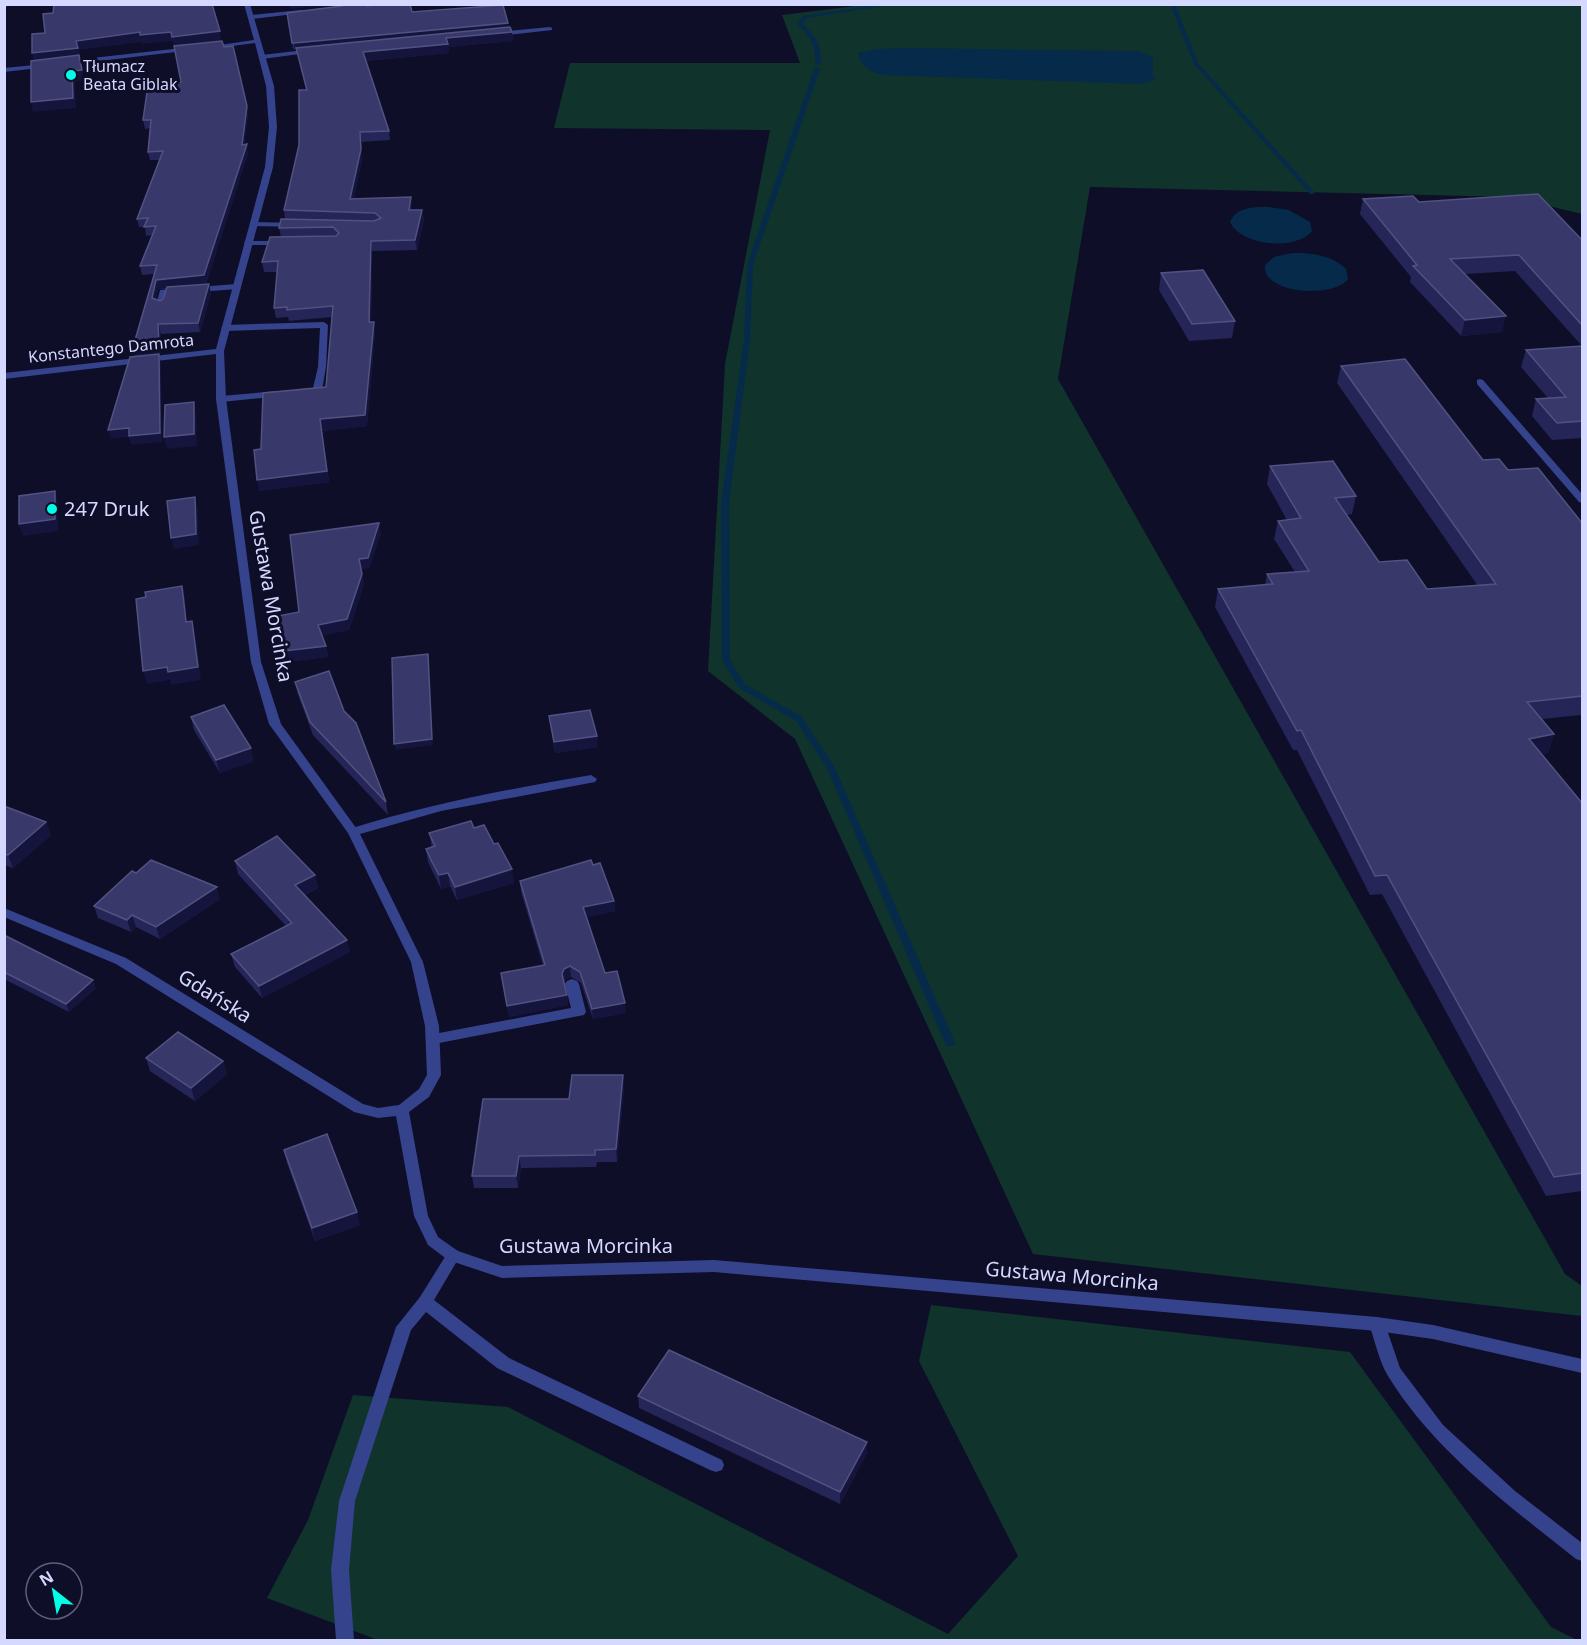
<svg xmlns="http://www.w3.org/2000/svg" width="1587" height="1645" viewBox="0 0 1587 1645" font-family="'Noto Sans',sans-serif">
  <style>
    .green { fill: #10332b }
    .water { fill: #062b4a }
    .lines { fill: none; stroke-linecap: round; stroke-linejoin: round }
    .stream { fill: #062b4a; fill-rule: evenodd }
    .lane { fill: #35428c; fill-rule: evenodd }
    .street { fill: #35428c; fill-rule: evenodd }
    .wall { fill: #252558; fill-rule: evenodd }
    .shaded-wall { fill: #14143d }
    .building { fill: #38396a; stroke: #515281; stroke-width: 1.5 }
    .poi-dot { fill: #01ffe7; stroke: #0e0e29; stroke-width: 2 }
    .labels { text-anchor: middle; stroke-width: 6; stroke-linejoin: round; paint-order: stroke }
    .far-poi-label { font-size: 16px; fill: #d5d8ff; stroke: #0e0e29; text-anchor: start }
    .far-street-label { font-size: 16px; fill: #d5d8ff; stroke: #0e0e29 }
    .poi-label { font-size: 20px; fill: #d5d8ff; stroke: #0e0e29; text-anchor: start }
    .street-label { font-size: 20px; fill: #d5d8ff; stroke: #0e0e29 }
  </style>
  <rect width="100%" height="100%" fill="#0e0e29"/>
  <!-- green -->
  <g class="green">
    <polygon points="864,5 1582,5 1582,214 1511,197 1090,187 1058,379 1565,1274 1582,1286 1582,1316 1033,1254 795,739 708,671 725,364 770,130 554,128 570,63 800,63 782,15"/>
    <polygon points="931,1305 1350,1352 1551,1627 1577,1640 378,1640 267,1598 308,1520 353,1395 508,1407 948,1634 1018,1556 919,1361"/>
  </g>
  <!-- water -->
  <g class="water">
    <path d="M906 48 1139 51 1153 57V76L1156 80 1140 84 883 75C870 72 861 67 858 53L876 49Z"/>
    <path d="M1268 207 1289 210 1310 222 1312 231C1296 251 1241 246 1230 222 1236 207 1254 207 1268 207Z"/>
    <path d="M1292 253C1312 253 1332 255 1346 269L1348 279C1334 299 1261 294 1265 265L1274 257Z"/>
  </g>
  <g class="lines">
    <!-- stream -->
    <g class="stream">
      <path d="M882 4H898L807 18 802 24C817 37 821 44 821 64L816 65C813 41 815 42 797 24L803 16Z"/>
      <polygon points="1170,4 1175,4 1198,63 1314,192 1314,194 1310,194 1194,64"/>
      <polygon points="817,67 820,69 753,265 750,340 729,503 730,660 745,684 802,717 835,768 955,1043 954,1046 946,1046 945,1043 827,768 796,721 739,688 722,660 721,503 744,340 747,265 814,69"/>
    </g>
    <!-- lane -->
    <g class="lane">
      <polygon points="301,10 303,11 303,13 251,19 248,17 251,15"/>
      <polygon points="550,27 552,28 552,30 498,36 495,34 498,32"/>
      <polygon points="313,49 315,50 315,52 262,59 259,57 262,55"/>
      <polygon points="250,222 297,223 301,225 297,227 253,226 250,226"/>
      <polygon points="245,241 283,241 287,243 283,245 248,245 244,243"/>
      <polygon points="236,284 240,287 239,289 167,294 163,308 156,306 160,290"/>
      <path d="M324 322 328 325 326 367 322 390C317 394 306 394 300 393V389L313 388 318 367 320 328 225 331 221 328 225 325Z"/>
      <polygon points="1480,379 1483,380 1582,494 1582,503 1579,502 1477,384 1477,380"/>
      <polygon points="277,391 280,392 280,396 221,402 216,399 221,396"/>
      <path d="M591 775 597 779 595 782 441 811 353 836 347 832 349 829C428 804 509 789 591 775Z"/>
      <polygon points="572,979 577,981 579,984 586,1012 584,1015 434,1044 429,1043 427,1039 429,1035 434,1034 571,1008 565,984 567,981"/>
      <polygon points="453,1250 458,1252 460,1256 434,1300 509,1358 722,1460 724,1465 722,1470 716,1472 710,1470 497,1368 426,1312 411,1330 355,1501 349,1570 354,1640 336,1640 331,1570 339,1501 396,1327 420,1297 448,1252"/>
      <path d="M1377 1317 1382 1319 1385 1324 1400 1368 1443 1425 1515 1491 1582 1543V1561L1576 1559C1508 1505 1434 1451 1388 1376 1379 1361 1375 1341 1369 1324L1372 1319Z"/>
    </g>
    <!-- street -->
    <g class="street">
      <polygon points="4,4 16,4 4,7"/>
      <polygon points="244,4 250,4 274,86 277,127 273,167 224,351 226,399 261,662 281,724 359,832 423,962 439,1026 441,1075 429,1097 409,1112 428,1216 438,1237 458,1251 502,1266 714,1260 1377,1317 1433,1325 1582,1359 1582,1373 1433,1339 1377,1331 714,1272 502,1278 448,1260 428,1245 414,1216 396,1116 378,1118 354,1112 116,964 4,917 4,908 126,958 363,1104 378,1108 399,1105 419,1089 427,1075 425,1026 411,962 348,833 269,724 251,662 216,399 216,354 4,379 4,373 216,349 265,167 269,127 266,86 255,43 209,49 206,47 254,40"/>
      <polygon points="191,47 193,48 193,50 65,65 62,63 65,61"/>
      <polygon points="45,64 47,65 47,67 4,72 4,68"/>
    </g>
  </g>
  <!-- wall -->
  <g class="wall">
    <polygon points="342,6 367,6 509,27 512,32 513,41 448,47 449,53 366,61 389,131 390,140 362,142 362,159 354,199 412,207 412,210 422,210 424,220 417,250 372,251 371,322 375,333 367,426 322,431 329,482 259,491 261,449 326,387 332,317 289,321 288,317 276,318 274,308 277,272 264,272 262,262 281,237 279,228 285,219 284,210 299,145 306,90 296,49 293,49 287,13"/>
    <path d="M248 114 244 144 248 153 206 284 211 293 200 332 161 334V353L135 356 133 347 154 274 142 275 140 266 152 235 146 236 145 227H139L137 219 160 160H150L148 152 150 128 145 129 143 120ZM158 289H166L163 299 160 301 156 299Z"/>
    <polygon points="1363,199 1419,202 1582,240 1582,438 1552,440 1532,416 1536,399 1548,398 1521,367 1526,350 1582,346 1515,271 1465,274 1502,332 1461,336 1410,282 1411,277 1360,214"/>
    <polygon points="1161,273 1235,321 1232,338 1189,341 1159,290"/>
    <polygon points="1341,366 1483,460 1508,470 1582,523 1582,713 1581,715 1542,719 1554,734 1548,753 1542,754 1582,803 1582,1191 1546,1196 1382,894 1370,895 1297,750 1293,750 1215,607 1218,589 1265,585 1267,574 1295,572 1274,539 1278,521 1287,520 1267,484 1270,466 1356,496 1352,514 1347,515 1379,562 1427,589 1478,586 1337,383"/>
    <polygon points="381,533 369,568 361,569 364,584 349,630 322,635 326,646 328,657 286,662 278,639 276,628 280,627 299,612"/>
    <polygon points="295,682 344,711 386,802 388,815 313,735 298,695"/>
    <polygon points="549,716 598,747 555,753"/>
    <polygon points="191,717 254,761 220,773 194,730"/>
    <polygon points="4,806 46,822 51,835 13,868 4,865"/>
    <polygon points="474,828 514,883 457,900 450,886 441,889 428,862 426,849 432,848 429,833"/>
    <polygon points="235,861 315,875 318,888 305,895 350,952 262,998 235,967 231,954 286,926 238,874"/>
    <polygon points="136,873 220,899 160,939 136,927 131,932 98,918 94,906"/>
    <polygon points="520,881 614,901 615,911 587,917 605,973 626,1013 593,1019 581,983 571,977 565,980 564,983 567,995 568,1005 509,1017 501,973 543,965 521,892"/>
    <polygon points="4,931 6,936 96,988 69,1012 4,979"/>
    <polygon points="146,1058 223,1061 227,1074 195,1101 150,1071"/>
    <polygon points="624,1087 617,1162 597,1162 596,1167 521,1168 518,1188 474,1188 472,1176 569,1099"/>
    <polygon points="284,1150 360,1225 315,1241 287,1163"/>
    <polygon points="638,1396 867,1453 840,1504 639,1408"/>
  </g>
  <!-- shaded-wall -->
  <g class="shaded-wall">
    <polygon points="290,4 332,4 291,9"/>
    <polygon points="508,23 509,29 295,50 294,43"/>
    <polygon points="220,31 221,41 174,46 173,41 142,44 142,42 79,50 84,80 75,82 76,108 33,112 31,102 34,62 32,53 76,41 140,32"/>
    <polygon points="512,32 513,41 448,47 449,53 364,61 363,52 446,38"/>
    <polygon points="247,106 248,114 243,153 242,145"/>
    <polygon points="360,132 362,142 362,159 352,209 350,199"/>
    <polygon points="247,144 248,153 206,284 158,289 154,307 152,298 156,280"/>
    <polygon points="411,197 412,207 410,221 409,210"/>
    <polygon points="422,210 424,220 417,250 415,240"/>
    <polygon points="371,241 372,251 371,333 369,322"/>
    <polygon points="209,284 211,293 200,332 198,323"/>
    <polygon points="1506,316 1502,332 1461,336 1465,320"/>
    <polygon points="374,322 375,333 367,426 322,431 329,482 259,491 257,480 320,419"/>
    <polygon points="158,324 161,334 161,353 135,356 133,347"/>
    <polygon points="159,354 161,363 162,442 131,445 129,437 111,439 108,430"/>
    <polygon points="194,402 196,414 197,446 167,449 164,437"/>
    <polygon points="55,491 58,503 58,531 23,536 19,524"/>
    <polygon points="195,497 198,508 199,545 174,549 171,538"/>
    <polygon points="379,523 381,533 369,568 360,569 359,559"/>
    <polygon points="362,574 364,584 349,630 320,636 318,625"/>
    <polygon points="182,586 185,598 189,635 186,622"/>
    <polygon points="192,621 195,634 201,680 171,685 170,680 147,684 143,671 167,667"/>
    <polygon points="326,646 328,657 286,662 284,651"/>
    <polygon points="428,654 433,745 396,750 394,744"/>
    <polygon points="1554,734 1548,753 1523,758 1529,739"/>
    <polygon points="597,736 598,747 555,753 554,742"/>
    <polygon points="251,748 254,761 220,773 216,760"/>
    <polygon points="46,822 51,835 13,868 8,855"/>
    <polygon points="512,869 514,883 457,900 455,887"/>
    <polygon points="448,873 450,886 441,889 439,875"/>
    <polygon points="315,875 318,888 298,898 295,885"/>
    <polygon points="217,887 220,899 160,939 156,927"/>
    <polygon points="614,901 615,911 584,918 583,907"/>
    <polygon points="132,915 136,927 131,932 127,920"/>
    <polygon points="347,940 350,952 262,998 259,986"/>
    <polygon points="570,966 571,977 565,980 563,985 562,974 564,969"/>
    <polygon points="93,980 96,988 69,1012 66,1004"/>
    <polygon points="567,995 568,1005 509,1017 507,1006"/>
    <polygon points="625,1003 626,1013 593,1019 592,1009"/>
    <polygon points="223,1061 227,1074 195,1101 191,1088"/>
    <polygon points="623,1075 624,1087 617,1162 616,1149"/>
    <polygon points="519,1156 521,1168 518,1188 516,1176"/>
    <polygon points="357,1212 360,1225 315,1241 312,1228"/>
    <polygon points="867,1442 867,1453 840,1504 840,1492"/>
  </g>
  <!-- building -->
  <g class="building">
    <polygon points="54,4 212,4 220,31 172,37 171,32 140,35 140,32 76,41 78,48 32,53 32,34 45,33 43,14 53,13"/>
    <polygon points="344,4 367,4 367,6 383,4 410,4 412,12 503,5 508,23 294,43 292,43 287,13 342,6"/>
    <polygon points="510,27 512,32 446,38 448,44 363,52 389,131 360,132 361,149 350,199 411,197 409,210 422,210 415,240 371,241 369,322 374,322 365,415 320,419 327,471 257,480 254,450 261,449 263,393 326,387 333,306 287,310 287,307 274,308 278,261 262,262 270,237 336,236 339,233 333,227 279,228 281,219 374,221 381,218 375,213 284,210 299,145 299,90 307,90 296,48"/>
    <polygon points="222,41 224,47 233,46 247,106 242,145 247,144 204,275 156,280 152,298 160,301 163,299 167,287 209,284 198,323 158,324 159,344 133,347 157,265 140,266 156,226 144,227 148,218 137,219 163,151 148,152 151,120 143,120 148,85 181,82 174,46"/>
    <polygon points="79,55 82,70 72,71 73,98 31,102 31,61"/>
    <polygon points="1538,194 1582,240 1582,325 1519,255 1450,259 1506,316 1465,320 1413,266 1417,265 1363,199 1413,196 1419,202"/>
    <polygon points="1203,270 1235,321 1192,324 1161,273"/>
    <polygon points="1582,346 1582,421 1557,423 1536,399 1566,397 1526,350"/>
    <polygon points="159,354 160,433 129,436 129,428 108,430 130,357"/>
    <polygon points="1405,359 1483,460 1499,459 1508,470 1538,468 1582,523 1582,696 1527,702 1554,734 1529,739 1582,803 1582,1173 1554,1177 1387,875 1375,876 1301,730 1297,731 1218,589 1273,584 1267,574 1309,571 1278,521 1301,518 1270,466 1333,461 1356,496 1335,498 1379,562 1407,560 1427,589 1496,584 1341,366"/>
    <polygon points="194,402 194,434 164,437 165,405"/>
    <polygon points="55,491 55,519 19,524 19,496"/>
    <polygon points="195,497 196,534 171,538 167,501"/>
    <polygon points="379,523 368,558 359,559 362,574 347,619 318,625 326,646 284,651 276,628 280,627 278,616 299,612 290,535"/>
    <polygon points="182,586 186,622 192,621 198,667 168,672 167,667 143,671 136,599 146,597 145,592"/>
    <polygon points="428,654 432,739 394,744 392,658"/>
    <polygon points="329,671 344,711 356,723 386,802 310,722 295,682"/>
    <polygon points="224,705 251,748 216,760 191,717"/>
    <polygon points="590,710 597,736 554,742 549,716"/>
    <polygon points="4,806 46,822 8,855 4,854"/>
    <polygon points="471,821 474,828 484,825 494,844 498,843 512,869 455,887 448,873 439,875 432,862 426,849 435,846 429,833"/>
    <polygon points="277,836 315,875 295,885 347,940 259,986 231,954 292,923 235,861"/>
    <polygon points="151,860 217,887 156,927 132,915 127,920 94,906 132,871 136,873"/>
    <polygon points="591,860 593,865 600,863 614,901 583,907 605,973 617,971 625,1003 592,1009 580,972 570,966 564,969 562,974 567,995 507,1006 501,973 545,965 520,881"/>
    <polygon points="4,935 93,980 66,1004 4,972"/>
    <polygon points="178,1032 223,1061 191,1088 146,1058"/>
    <polygon points="572,1075 623,1075 616,1149 595,1150 595,1155 519,1156 516,1176 472,1176 483,1099 569,1099"/>
    <polygon points="327,1134 357,1212 312,1228 284,1150"/>
    <polygon points="669,1350 867,1442 840,1492 638,1396"/>
  </g>
  <!-- markers -->
  <g class="poi-dot">
    <circle cx="71" cy="75" r="6"/>
    <circle cx="52" cy="509" r="6"/>
  </g>
  <g class="labels">
    <!-- far-poi labels -->
    <g class="far-poi-label">
      <text x="83" y="72">Tłumacz<tspan x="83" dy="18">Beata Giblak</tspan></text>
    </g>
    <!-- far-street labels -->
    <g class="far-street-label">
      <text transform="translate(111 348) rotate(-6)" y="6">Konstantego Damrota</text>
    </g>
    <!-- poi labels -->
    <g class="poi-label">
      <text x="64" y="516">247 Druk</text>
    </g>
    <!-- street labels -->
    <g class="street-label">
      <text transform="translate(271 596) rotate(80)" y="7">Gustawa Morcinka</text>
      <text transform="translate(215 996) rotate(32)" y="7">Gdańska</text>
      <text x="586" y="1253">Gustawa Morcinka</text>
      <text transform="translate(1072 1276) rotate(5)" y="7">Gustawa Morcinka</text>
    </g>
  </g>
  <!-- border -->
  <rect width="1587" height="1645" fill="none" stroke="#d5d8ff" stroke-width="12"/>
  <!-- north arrow -->
  <g transform="translate(54 1591) rotate(329)"><circle r="28" fill="#0e0e29" stroke="#5e5f7f" stroke-width="1.5"/>
  <path d="M0-4.5L10 22L0 15L-10 22Z" fill="#01ffe7"/>
  <text y="-9" font-size="16" font-weight="bold" text-anchor="middle" fill="#d5d8ff">N</text>
  </g>
</svg>
